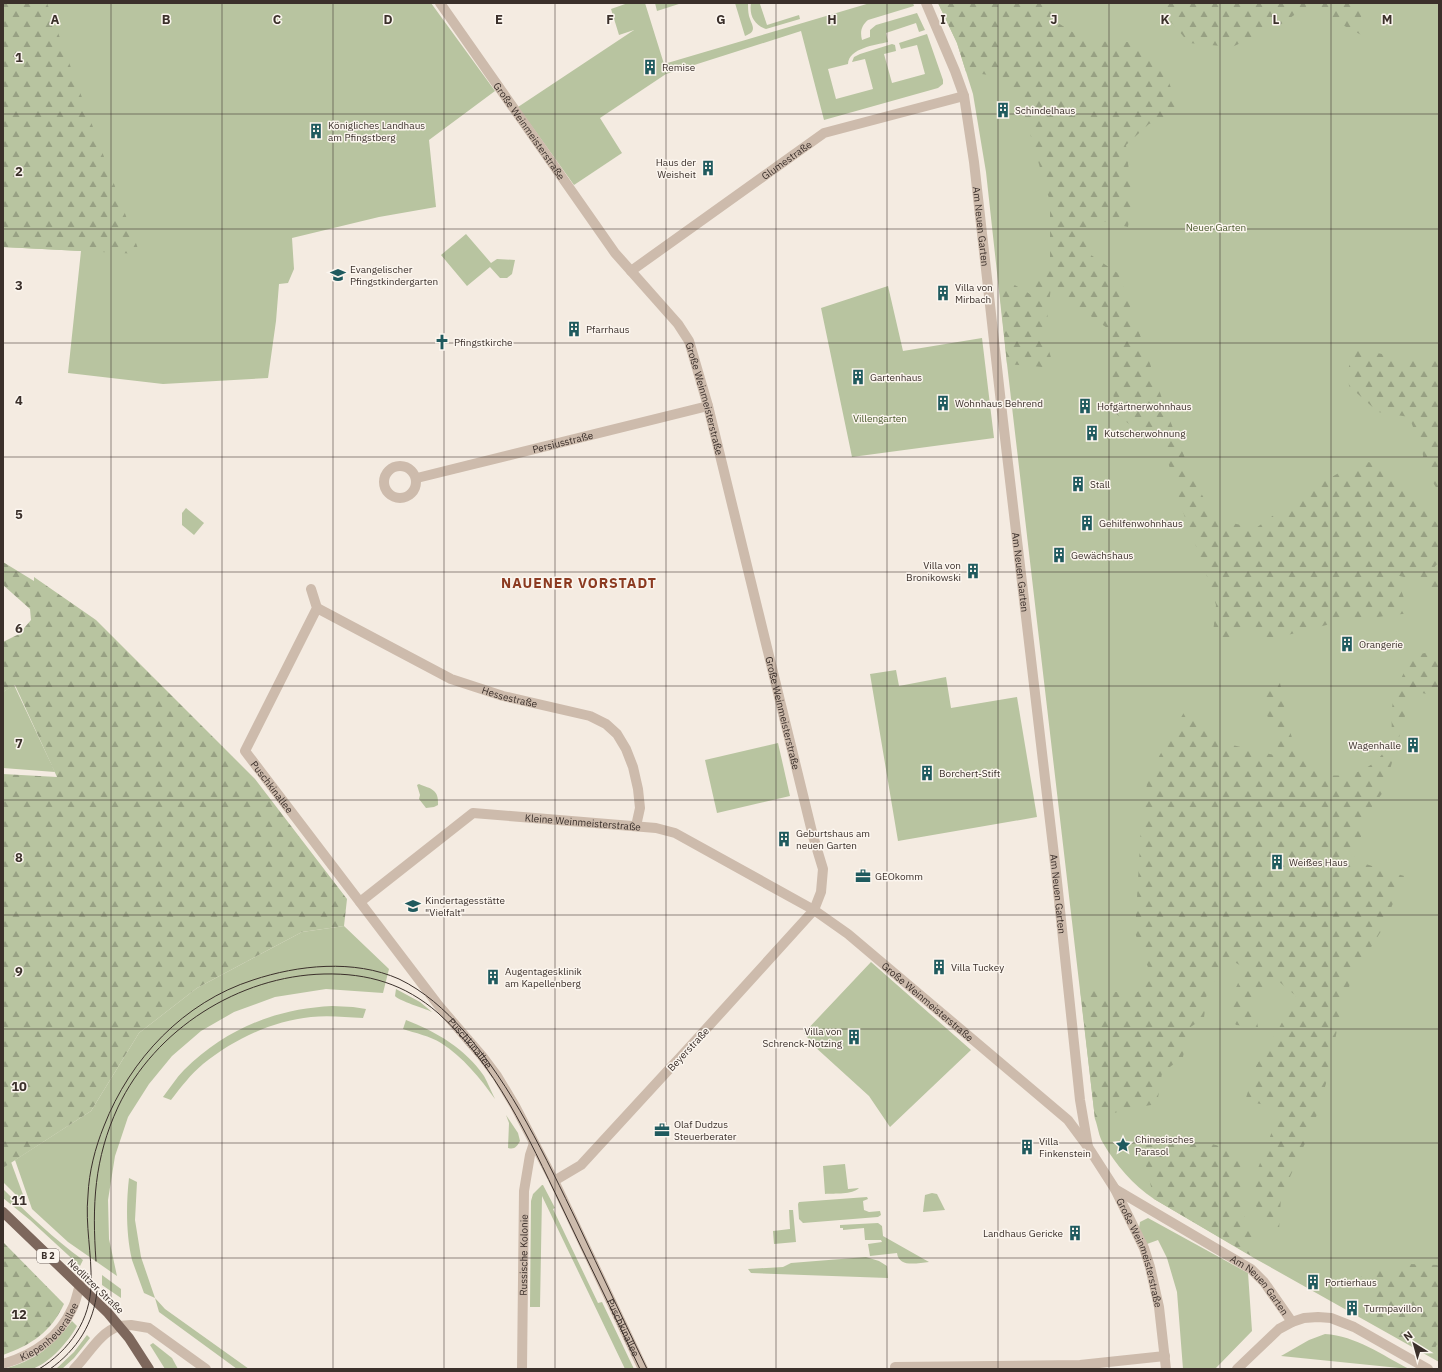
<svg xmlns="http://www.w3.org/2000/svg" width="1442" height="1372" viewBox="0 0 1442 1372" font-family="'IBM Plex Sans',sans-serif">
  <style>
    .green { fill: #b8c4a0 }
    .forest { fill: url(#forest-firs) }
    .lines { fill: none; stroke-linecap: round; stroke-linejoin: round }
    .minor { stroke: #cdbbac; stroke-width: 10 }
    .tertiary { stroke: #cdbbac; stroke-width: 10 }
    .primary { stroke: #7d675c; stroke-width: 10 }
    .tram { stroke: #3b302b; stroke-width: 1 }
    .grid { fill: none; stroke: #3b302b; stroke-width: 1; stroke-opacity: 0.55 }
    .labels { text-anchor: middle; stroke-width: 3; stroke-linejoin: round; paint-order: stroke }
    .shield { fill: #fbf5ee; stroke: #756b66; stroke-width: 1 }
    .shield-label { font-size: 9px; font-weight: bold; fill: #3b302b }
    .poi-label { font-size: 10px; fill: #3b302b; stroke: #fbf5ee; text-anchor: start }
    .street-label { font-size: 10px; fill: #3b302b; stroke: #fbf5ee }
    .park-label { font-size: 10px; fill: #4a5a2e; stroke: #fbf5ee }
    .district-label { font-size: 14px; font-weight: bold; letter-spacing: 1px; fill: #8c3b22; stroke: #fbf5ee }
    .grid-label { font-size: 13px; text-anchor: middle; font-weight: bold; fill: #3b302b; stroke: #fbf5ee; stroke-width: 3; stroke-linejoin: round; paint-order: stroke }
  </style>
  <defs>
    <pattern id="forest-firs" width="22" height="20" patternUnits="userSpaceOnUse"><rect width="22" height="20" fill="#b8c4a0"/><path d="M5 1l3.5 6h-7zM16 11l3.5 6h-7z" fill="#97a083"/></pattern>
  </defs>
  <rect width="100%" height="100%" fill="#f4ebe1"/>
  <!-- green -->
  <g class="green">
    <polygon points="3,3 431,3 495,91 429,140 436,207 379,217 292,238 294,269 288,283 279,284 276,321 268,378 163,384 68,373 81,251 3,247"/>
    <path d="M628 3H645L664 64 870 3H913L914 6 868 20C861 26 860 32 862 40L870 37V30L876 25 917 13 925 30 919 32 916 23 886 33 888 42C875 45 849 48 848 64L828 69 836 99 873 89 865 59 852 62 854 57 860 54 892 44 895 45 896 51 884 54 892 83 925 74 917 45 901 49 899 43 927 34 943 80V84L938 88 824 120 801 31 666 74 600 118 622 153 574 185 518 107 634 30 619 35 611 9Z"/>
    <polygon points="655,3 682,3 657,11"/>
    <path d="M735 3H748C748 7 748 12 749 16 752 26 758 31 745 36Z"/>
    <path d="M751 3H763L760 4 767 25 799 15 800 19 766 29C754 25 749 15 751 3Z"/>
    <path d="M938 3H1439V1362L1254 1258 1154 1199C1133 1185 1116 1165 1103 1143 1099 1137 1098 1127 1095 1119L1007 364 986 172 973 94 957 43Z"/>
    <polygon points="466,234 491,263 497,259 515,260 512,274 507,278 500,278 490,267 467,286 441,255"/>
    <polygon points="888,286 903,351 982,338 994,438 852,457 821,308"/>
    <polygon points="186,508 204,523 194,535 182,525 182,513"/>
    <polygon points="896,670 899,686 946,677 951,708 1017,697 1037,817 898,841 870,674"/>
    <polygon points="14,685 55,772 3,768 3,692"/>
    <polygon points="778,743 790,796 717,813 705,760"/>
    <path d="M419 784C431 789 439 789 438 805L434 807 426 808 419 799 420 795 417 785Z"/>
    <polygon points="344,926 389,969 383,993 326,989 275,997 234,1012 201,1031 172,1056 149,1084 128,1117 115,1156 108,1200 109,1239 117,1276 68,1242 32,1209 15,1160 91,1111 139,1033 197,988 302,932"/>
    <polygon points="871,962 971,1050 890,1127 869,1096 814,1046 804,1033"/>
    <path d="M396 989 420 1002 432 1012C424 1008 399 1001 395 996Z"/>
    <path d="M332 1006 353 1007 366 1009 363 1018C345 1017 328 1015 311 1017 272 1021 234 1039 203 1064 191 1074 181 1087 171 1100L163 1097C170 1088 176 1078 184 1070 226 1029 274 1009 332 1006Z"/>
    <path d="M406 1020C435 1031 466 1049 484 1076 488 1083 491 1091 495 1099 480 1078 463 1057 441 1043 430 1036 415 1033 403 1029Z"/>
    <path d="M506 1115 518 1133 520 1141C517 1146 515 1150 508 1148L509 1123Z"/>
    <polygon points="11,1162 25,1200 25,1204 3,1182 3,1168"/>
    <path d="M845 1164 848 1189 859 1188C852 1195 835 1193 825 1194L823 1166Z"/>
    <path d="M129 1178 137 1182 135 1220 141 1257 155 1298 165 1309 249 1369H237L159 1312 155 1298 144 1293C140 1282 136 1271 132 1260 126 1235 126 1204 129 1178Z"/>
    <polygon points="542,1185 543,1185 555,1208 553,1209 598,1303 602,1302 634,1369 625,1369 542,1196 540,1307 530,1307 531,1201 533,1194"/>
    <path d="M3 1189C28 1214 54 1239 83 1260L80 1266 30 1220 3 1198Z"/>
    <polygon points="932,1193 937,1194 945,1210 923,1212 925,1195"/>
    <polygon points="867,1197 868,1199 863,1201 864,1210 869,1212 880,1211 881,1215 878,1217 803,1223 799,1219 798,1204 799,1202"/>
    <polygon points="789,1210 793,1210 796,1242 774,1244 773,1231 790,1229"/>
    <polygon points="1148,1218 1248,1273 1252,1331 1215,1369 1183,1369 1177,1292 1167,1258 1158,1240 1147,1244 1139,1228 1140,1222"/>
    <path d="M878 1223 882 1226 883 1236 929 1262C917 1263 899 1268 897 1253L870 1256 868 1244 882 1242 881 1240H865L864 1228 843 1230V1228H840V1225Z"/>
    <polygon points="866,1257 879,1261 887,1266 888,1278 751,1273 748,1269 783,1267 791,1263"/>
    <polygon points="102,1275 121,1289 121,1298 102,1285"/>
    <path d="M72 1321 77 1326C68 1342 50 1363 32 1369 23 1371 12 1369 3 1369 35 1361 53 1346 72 1321Z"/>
    <path d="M1325 1334C1356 1336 1382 1355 1409 1369L1281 1356 1309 1340Z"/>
    <polygon points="87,1335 90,1338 74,1358 62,1369 56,1369 74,1352"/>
    <polygon points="153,1343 172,1358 178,1369 165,1369 150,1345"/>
  </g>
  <!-- forest -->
  <g class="forest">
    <polygon points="3,3 47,3 140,254 3,247"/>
    <polygon points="938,3 1051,3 1058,23 1087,41 1130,42 1166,74 1180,113 1149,124 1126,145 1132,198 1128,227 1088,218 1091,255 1119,274 1167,413 1195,483 1217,520 1256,528 1305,492 1344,470 1369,462 1404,481 1439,526 1439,562 1431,571 1439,578 1439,604 1421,581 1395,575 1410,613 1338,622 1276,638 1263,639 1247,630 1227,645 1213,633 1216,605 1204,567 1183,512 1165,452 1115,413 1107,328 1051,287 1045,337 1054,368 1007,364 998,275 1030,294 1050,259 1050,202 1020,99 997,76 966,72 957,43"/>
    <polygon points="1155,3 1358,3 1367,38 1307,6 1280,25 1232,47 1189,43"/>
    <polygon points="1354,348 1415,361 1439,355 1439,492 1425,470 1422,449 1409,417 1378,412 1349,386 1348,370"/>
    <polygon points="3,562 34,581 34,577 96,620 255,779 347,899 344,926 302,932 197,988 139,1033 91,1111 3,1168 3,774 57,777 15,685 3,692 3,642 19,634 31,620 30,609 3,585"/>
    <path d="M1436 651 1439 652V685L1437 696 1412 691 1384 791 1371 808 1353 860 1404 876 1383 928 1352 978 1340 1015 1327 1080 1315 1121 1281 1197 1279 1230H1271C1260 1213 1252 1206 1252 1184L1281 1108 1245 1101 1256 1066 1279 1028 1296 996 1276 979 1253 1002 1258 1027 1236 1025 1226 1009 1245 968 1229 959 1207 992 1204 1018 1189 1028 1183 1057 1162 1073 1157 1104 1127 1109 1095 1119 1080 988 1135 994 1152 978 1135 933 1141 827 1148 776 1187 707 1224 743 1278 756 1277 745 1265 709 1263 685 1280 683C1285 706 1287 732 1299 753 1301 757 1306 761 1309 764 1313 767 1320 772 1325 774 1348 780 1376 768 1387 747 1395 734 1390 722 1392 708 1394 689 1404 672 1414 655Z"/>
    <polygon points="1173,1141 1204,1142 1239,1151 1242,1177 1240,1195 1245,1217 1253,1238 1250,1255 1154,1199 1141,1145"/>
    <path d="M3 1242 64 1304C51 1332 31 1345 3 1355Z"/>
    <polygon points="1409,1264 1439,1265 1439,1340 1431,1356 1371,1322 1372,1299 1357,1286 1362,1274"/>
  </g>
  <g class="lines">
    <!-- minor -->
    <g class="minor">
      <path id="s1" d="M440 3 615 253 678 324 689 341 708 406 813 836 823 869 821 892 814 910 696 1040 581 1165 554 1181"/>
      <path id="s2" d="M926 3 955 71 964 96 974 162 1003 421 1056 872 1080 1100 1088 1147"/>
      <path id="s3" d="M631 271 824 133 964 96"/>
      <circle cx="400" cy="482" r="16"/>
      <path id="s4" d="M417 478 708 406"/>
      <path id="s5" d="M311 589 317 608 245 751 439 1006 482 1056 497 1076 515 1106 554 1181 643 1369"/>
      <path id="s6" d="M317 608 451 679 503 696 590 716 606 724 617 734 626 749 633 767 638 789 640 808 636 826"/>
      <path id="s7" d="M360 902 473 813 656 828 675 833 814 910 848 934 1068 1120 1088 1147 1115 1189 1144 1248 1150 1267 1159 1307 1166 1369"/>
      <path id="s8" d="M1115 1189 1251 1269 1264 1282 1292 1322"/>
      <polyline points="119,1326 131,1325 149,1328 206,1369"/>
      <polyline points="895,1367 1080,1365 1165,1356"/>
      <path id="s9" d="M522 1369 524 1191 530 1155 534 1143"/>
    </g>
    <!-- tertiary -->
    <g class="tertiary">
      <path id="s10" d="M3 1364C33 1355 59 1338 72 1309 76 1302 77 1293 80 1285"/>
      <path d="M74 1369C89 1354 99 1333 119 1326"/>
      <polyline points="1237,1369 1279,1329 1292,1322 1304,1318 1318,1317 1331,1318 1354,1327 1428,1369"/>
    </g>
    <!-- primary -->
    <polyline class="primary" points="3,1212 108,1313 129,1338 149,1369"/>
    <!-- tram -->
    <g class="tram">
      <path d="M96 1261C92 1205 94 1159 118 1107 155 1029 239 976 324 974 368 973 405 984 438 1013 496 1065 528 1137 561 1205 587 1260 614 1314 640 1369"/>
      <path d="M39 1369C69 1351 91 1320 91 1283 92 1254 85 1225 88 1195 89 1172 95 1148 104 1126 130 1059 184 1002 253 980 298 965 354 959 399 979 424 991 445 1010 463 1030 513 1087 545 1156 578 1224 601 1273 624 1321 647 1369"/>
      <path d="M50 1369C77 1350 94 1323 97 1291"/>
    </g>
  </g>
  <!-- grid -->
  <path class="grid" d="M111 3V1369M222 3V1369M333 3V1369M444 3V1369M555 3V1369M666 3V1369M776 3V1369M887 3V1369M998 3V1369M1109 3V1369M1220 3V1369M1331 3V1369M3 114H1439M3 229H1439M3 343H1439M3 457H1439M3 572H1439M3 686H1439M3 800H1439M3 915H1439M3 1029H1439M3 1143H1439M3 1258H1439"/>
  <!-- icons -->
  <defs>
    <g id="building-bare" transform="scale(1.2)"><path d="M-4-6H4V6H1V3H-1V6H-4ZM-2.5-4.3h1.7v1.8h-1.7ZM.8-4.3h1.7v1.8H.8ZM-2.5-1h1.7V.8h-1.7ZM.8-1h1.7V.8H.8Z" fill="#1f5a5e" stroke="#fbf5ee" stroke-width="2.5" paint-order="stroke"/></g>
    <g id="school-bare" transform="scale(1.2)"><path d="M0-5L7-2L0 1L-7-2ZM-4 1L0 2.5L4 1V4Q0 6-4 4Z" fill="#1f5a5e" stroke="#fbf5ee" stroke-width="2.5" paint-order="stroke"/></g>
    <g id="church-bare" transform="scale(1.2)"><path d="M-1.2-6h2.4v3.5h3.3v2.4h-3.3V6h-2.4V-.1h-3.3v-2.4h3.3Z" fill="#1f5a5e" stroke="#fbf5ee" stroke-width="2.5" paint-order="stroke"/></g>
    <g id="office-bare" transform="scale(1.2)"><path d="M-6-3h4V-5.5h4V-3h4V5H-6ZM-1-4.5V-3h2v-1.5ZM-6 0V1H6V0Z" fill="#1f5a5e" stroke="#fbf5ee" stroke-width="2.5" paint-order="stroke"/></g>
    <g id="sight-bare" transform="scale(1.2)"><path d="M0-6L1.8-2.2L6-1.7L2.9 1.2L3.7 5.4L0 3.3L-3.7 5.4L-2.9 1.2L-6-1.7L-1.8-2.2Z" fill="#1f5a5e" stroke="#fbf5ee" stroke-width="2.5" paint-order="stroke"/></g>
  </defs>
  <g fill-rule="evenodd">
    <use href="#building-bare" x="650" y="67"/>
    <use href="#building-bare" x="1003" y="110"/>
    <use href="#building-bare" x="316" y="131"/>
    <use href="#building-bare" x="708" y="168"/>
    <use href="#school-bare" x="338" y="275"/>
    <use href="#building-bare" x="943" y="293"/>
    <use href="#building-bare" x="574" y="329"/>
    <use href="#church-bare" x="442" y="342"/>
    <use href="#building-bare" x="858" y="377"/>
    <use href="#building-bare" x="943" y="403"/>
    <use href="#building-bare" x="1085" y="406"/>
    <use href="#building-bare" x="1092" y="433"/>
    <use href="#building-bare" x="1078" y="484"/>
    <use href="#building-bare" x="1087" y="523"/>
    <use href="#building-bare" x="1059" y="555"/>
    <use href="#building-bare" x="973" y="571"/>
    <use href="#building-bare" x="1347" y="644"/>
    <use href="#building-bare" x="1413" y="745"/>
    <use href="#building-bare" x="927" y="773"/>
    <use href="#building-bare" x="784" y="839"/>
    <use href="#building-bare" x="1277" y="862"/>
    <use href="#office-bare" x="863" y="876"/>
    <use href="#school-bare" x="413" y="906"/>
    <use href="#building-bare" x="939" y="967"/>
    <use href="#building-bare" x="493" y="977"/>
    <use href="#building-bare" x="854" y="1037"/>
    <use href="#office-bare" x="662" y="1130"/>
    <use href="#sight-bare" x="1123" y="1145"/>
    <use href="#building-bare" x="1027" y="1147"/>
    <use href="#building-bare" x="1075" y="1233"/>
    <use href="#building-bare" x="1313" y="1282"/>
    <use href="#building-bare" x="1352" y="1308"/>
  </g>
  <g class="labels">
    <!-- shield labels -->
    <rect class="shield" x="37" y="1249" width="22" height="14" rx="3"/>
    <g class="shield-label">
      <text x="48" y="1259">B 2</text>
    </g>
    <!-- poi labels -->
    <g class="poi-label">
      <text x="662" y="71">Remise</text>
      <text x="1015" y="114">Schindelhaus</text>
      <text x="328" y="129">Königliches Landhaus<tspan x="328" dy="12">am Pfingstberg</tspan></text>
      <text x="696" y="166" text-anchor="end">Haus der<tspan x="696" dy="12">Weisheit</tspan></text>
      <text x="350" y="273">Evangelischer<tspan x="350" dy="12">Pfingstkindergarten</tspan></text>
      <text x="955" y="291">Villa von<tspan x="955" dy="12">Mirbach</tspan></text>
      <text x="586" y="333">Pfarrhaus</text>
      <text x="454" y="346">Pfingstkirche</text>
      <text x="870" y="381">Gartenhaus</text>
      <text x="955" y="407">Wohnhaus Behrend</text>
      <text x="1097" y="410">Hofgärtnerwohnhaus</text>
      <text x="1104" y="437">Kutscherwohnung</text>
      <text x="1090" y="488">Stall</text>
      <text x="1099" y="527">Gehilfenwohnhaus</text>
      <text x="1071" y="559">Gewächshaus</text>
      <text x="961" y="569" text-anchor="end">Villa von<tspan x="961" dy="12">Bronikowski</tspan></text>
      <text x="1359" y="648">Orangerie</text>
      <text x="1401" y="749" text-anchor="end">Wagenhalle</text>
      <text x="939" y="777">Borchert-Stift</text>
      <text x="796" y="837">Geburtshaus am<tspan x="796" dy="12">neuen Garten</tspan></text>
      <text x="1289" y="866">Weißes Haus</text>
      <text x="875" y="880">GEOkomm</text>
      <text x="425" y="904">Kindertagesstätte<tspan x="425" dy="12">"Vielfalt"</tspan></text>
      <text x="951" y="971">Villa Tuckey</text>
      <text x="505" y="975">Augentagesklinik<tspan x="505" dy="12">am Kapellenberg</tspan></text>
      <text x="842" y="1035" text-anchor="end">Villa von<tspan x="842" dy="12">Schrenck-Notzing</tspan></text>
      <text x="674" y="1128">Olaf Dudzus<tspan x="674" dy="12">Steuerberater</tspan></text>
      <text x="1135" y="1143">Chinesisches<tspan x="1135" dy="12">Parasol</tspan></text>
      <text x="1039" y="1145">Villa<tspan x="1039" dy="12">Finkenstein</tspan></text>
      <text x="1063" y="1237" text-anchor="end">Landhaus Gericke</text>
      <text x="1325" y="1286">Portierhaus</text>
      <text x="1364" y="1312">Turmpavillon</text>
    </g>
    <!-- street labels -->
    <g class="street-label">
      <text dy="4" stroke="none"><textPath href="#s1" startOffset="156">Große Weinmeisterstraße</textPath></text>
      <text dy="4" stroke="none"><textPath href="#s3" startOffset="191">Glumestraße</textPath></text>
      <text dy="4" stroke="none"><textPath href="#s2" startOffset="232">Am Neuen Garten</textPath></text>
      <text dy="4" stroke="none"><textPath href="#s1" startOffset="480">Große Weinmeisterstraße</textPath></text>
      <text dy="4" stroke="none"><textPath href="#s4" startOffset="150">Persiusstraße</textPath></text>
      <text dy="4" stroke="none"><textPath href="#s2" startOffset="580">Am Neuen Garten</textPath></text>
      <text dy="4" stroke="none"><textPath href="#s6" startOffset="213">Hessestraße</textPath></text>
      <text dy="4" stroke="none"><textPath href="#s1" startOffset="804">Große Weinmeisterstraße</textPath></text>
      <text dy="4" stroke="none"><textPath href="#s5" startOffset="225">Puschkinallee</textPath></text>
      <text dy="4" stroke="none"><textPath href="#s7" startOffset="254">Kleine Weinmeisterstraße</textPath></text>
      <text dy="4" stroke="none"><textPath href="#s2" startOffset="904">Am Neuen Garten</textPath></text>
      <text dy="4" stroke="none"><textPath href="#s7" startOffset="652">Große Weinmeisterstraße</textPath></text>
      <text dy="4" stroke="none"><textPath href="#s5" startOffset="549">Puschkinallee</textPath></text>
      <text transform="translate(688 1049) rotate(-47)" y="4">Beyerstraße</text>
      <text dy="4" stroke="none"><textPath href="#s7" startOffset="988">Große Weinmeisterstraße</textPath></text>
      <text dy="4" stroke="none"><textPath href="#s9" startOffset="114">Russische Kolonie</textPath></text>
      <text transform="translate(96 1286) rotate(44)" y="4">Nedlitzer Straße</text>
      <text dy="4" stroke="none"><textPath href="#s8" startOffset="175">Am Neuen Garten</textPath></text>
      <text dy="4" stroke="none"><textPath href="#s5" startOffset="873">Puschkinallee</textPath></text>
      <text dy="4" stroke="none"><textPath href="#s10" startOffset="58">Kiepenheuerallee</textPath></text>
    </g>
    <!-- park labels -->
    <g class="park-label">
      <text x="1216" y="231">Neuer Garten</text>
      <text x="880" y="422">Villengarten</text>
    </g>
    <!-- district labels -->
    <g class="district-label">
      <text x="579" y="588">NAUENER VORSTADT</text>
    </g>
  </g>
  <g class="grid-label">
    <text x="55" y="24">A</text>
    <text x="166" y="24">B</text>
    <text x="277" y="24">C</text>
    <text x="388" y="24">D</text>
    <text x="499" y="24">E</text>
    <text x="610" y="24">F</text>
    <text x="721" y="24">G</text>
    <text x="832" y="24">H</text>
    <text x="943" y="24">I</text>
    <text x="1054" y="24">J</text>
    <text x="1165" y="24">K</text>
    <text x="1276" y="24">L</text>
    <text x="1387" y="24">M</text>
    <text x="19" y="62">1</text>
    <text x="19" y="176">2</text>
    <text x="19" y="290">3</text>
    <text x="19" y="405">4</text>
    <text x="19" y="519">5</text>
    <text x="19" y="633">6</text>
    <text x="19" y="748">7</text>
    <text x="19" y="862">8</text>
    <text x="19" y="976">9</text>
    <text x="19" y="1091">10</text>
    <text x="19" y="1205">11</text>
    <text x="19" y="1319">12</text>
  </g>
  <!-- border -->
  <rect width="1442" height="1372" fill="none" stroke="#3b302b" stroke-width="8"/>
  <!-- north arrow -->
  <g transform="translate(1414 1344) rotate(323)" stroke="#fbf5ee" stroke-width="3" paint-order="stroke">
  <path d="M0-3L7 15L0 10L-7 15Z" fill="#3b302b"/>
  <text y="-6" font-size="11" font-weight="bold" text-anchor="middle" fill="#3b302b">N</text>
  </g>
</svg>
